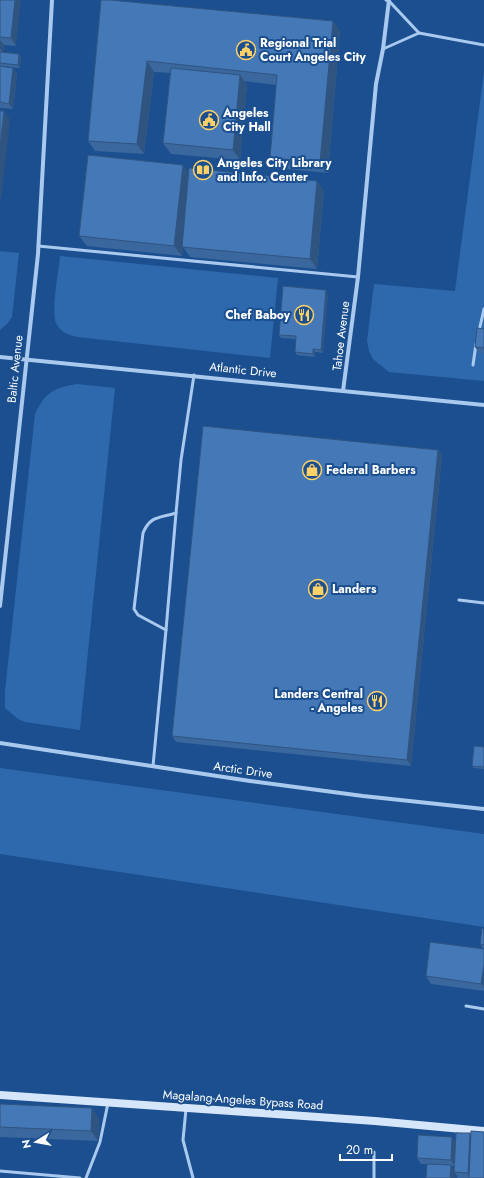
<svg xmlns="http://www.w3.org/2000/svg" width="484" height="1178" viewBox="0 0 484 1178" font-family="Jost,sans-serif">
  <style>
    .green { fill: #2e69ad }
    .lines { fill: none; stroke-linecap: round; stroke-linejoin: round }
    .lane { stroke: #a9c9ee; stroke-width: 3 }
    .street { stroke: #a9c9ee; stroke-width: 4 }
    .secondary { stroke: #d6e6fa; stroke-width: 8 }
    .wall { fill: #3a679d; fill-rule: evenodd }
    .shaded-wall { fill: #305480 }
    .building { fill: #4478b7; stroke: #305480 }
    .labels { text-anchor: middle; stroke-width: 4; stroke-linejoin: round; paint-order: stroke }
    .poi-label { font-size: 12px; font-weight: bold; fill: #fff; stroke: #1b4f8f; text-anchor: start }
    .street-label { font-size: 12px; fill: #fff; stroke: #1b4f8f }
  </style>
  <rect width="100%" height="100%" fill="#1b4f8f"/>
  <!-- green -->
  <g class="green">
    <polygon points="484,72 484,381 389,372 373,359 369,351 367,341 374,284 455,291"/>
    <polygon points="0,251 19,253 12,317 7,324 0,330"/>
    <path d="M60 256 278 278 270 358 77 337C69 335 62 333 57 325 50 315 59 270 60 256Z"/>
    <path d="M77 384 115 388 80 730 25 722 18 719 5 708V691L35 414C45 392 54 388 77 384Z"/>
    <polygon points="0,768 484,834 484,927 0,854"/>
  </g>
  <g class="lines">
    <!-- lane -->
    <g class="lane">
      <polyline points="386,0 389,1 419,33"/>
      <polyline points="383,49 419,33 484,45"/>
      <polyline points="38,246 358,277"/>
      <polyline points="479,331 484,309"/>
      <polyline points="473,365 476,344"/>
      <polyline points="459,600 484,603"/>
      <polyline points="166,630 176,513"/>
      <path d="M153 766 166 630 138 615 134 609 143 533C150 516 159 518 176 513L181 460 194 375"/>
      <polyline points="466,1006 484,1009"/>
      <polyline points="186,1109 183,1140 193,1178"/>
      <polyline points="374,1152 374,1178"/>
      <polyline points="0,1171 80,1178"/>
      <polyline points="86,1178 100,1142 108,1103"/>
    </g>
    <!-- street -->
    <g class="street">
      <polyline points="0,357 484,405"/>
      <polyline points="343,391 358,277 376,84 383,49 389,0"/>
      <polyline points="0,606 38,254 52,0"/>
      <polyline points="0,743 250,781 363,796 484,809"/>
    </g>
    <!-- secondary -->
    <polyline class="secondary" points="0,1095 375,1121 484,1131"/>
  </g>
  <!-- wall -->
  <g class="wall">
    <polygon points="0,0 16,46 4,45 3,52 21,57 20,68 0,66"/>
    <polygon points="101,0 340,31 328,173 277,168 270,158 276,85 244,81 247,85 240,160 171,154 163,143 170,73 154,72 144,154 95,151 88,141"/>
    <polygon points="0,66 17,74 13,109 0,108"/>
    <polygon points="183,165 189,174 324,191 317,269 190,257 183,247 182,256 87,246 79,236"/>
    <polygon points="328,293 323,353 315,352 315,357 297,355 295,352 296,339 281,338 279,335"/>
    <polygon points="484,329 484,353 479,353 475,347"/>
    <polygon points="438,450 442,456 411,766 176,742 172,736"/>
    <polygon points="484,747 484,769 474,768 472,766"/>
    <polygon points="484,929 484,991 431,984 426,976 483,949 480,944"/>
    <polygon points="0,1104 92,1108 99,1119 98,1141 0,1137"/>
    <path d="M471 1135 484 1178H456L458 1177 455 1173 427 1164H421L417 1158 456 1142ZM451 1166H454V1170Z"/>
  </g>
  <!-- shaded-wall -->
  <g class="shaded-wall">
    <polygon points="15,0 21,0 16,46 11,38"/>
    <polygon points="333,21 340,31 328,173 320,162"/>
    <polygon points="0,40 4,45 3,53 0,49"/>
    <polygon points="19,54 21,57 20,68 18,65"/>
    <polygon points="147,61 154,72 144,154 137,144"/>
    <polygon points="13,68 17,74 13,109 9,104"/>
    <polygon points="240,75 247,85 240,160 233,150"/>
    <polygon points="4,111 10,120 1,200 0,198 0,149"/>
    <polygon points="183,165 190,175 182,256 174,246"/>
    <polygon points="317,181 324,191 317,269 310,259"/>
    <polygon points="326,290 328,293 323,353 321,350"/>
    <polygon points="313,349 315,352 315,357 313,354"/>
    <polygon points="438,450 442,456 411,766 407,760"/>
    <polygon points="484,964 484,987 481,984"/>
    <polygon points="92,1108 99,1119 98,1141 91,1131"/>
    <polygon points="470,1133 474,1139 472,1178 468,1173"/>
    <polygon points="452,1137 456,1143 455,1166 451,1160"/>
    <polygon points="451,1165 455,1171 454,1172 455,1173 455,1178 450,1178"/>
  </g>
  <!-- building -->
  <g class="building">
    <polygon points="0,0 15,0 11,38 0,37"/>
    <polygon points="101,0 110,0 333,21 320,162 270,158 277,75 147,61 137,144 88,141"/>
    <polygon points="0,52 19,54 18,65 0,63"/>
    <polygon points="0,66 13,68 9,104 0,102"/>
    <polygon points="171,68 240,75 233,150 163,143"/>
    <polygon points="0,111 4,111 0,149"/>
    <polygon points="88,155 183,165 174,246 79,236"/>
    <polygon points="189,168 317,181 310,259 182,247"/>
    <polygon points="283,286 326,290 321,350 313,349 313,354 295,352 296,336 279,335"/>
    <polygon points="477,328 484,329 484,348 475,347"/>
    <polygon points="203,426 438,450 407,760 172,736"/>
    <polygon points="474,746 484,747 484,767 472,766"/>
    <polygon points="482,928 484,929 484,945 480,944"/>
    <polygon points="430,942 484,949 484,964 481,984 426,976"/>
    <polygon points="0,1104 92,1108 91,1131 0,1127"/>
    <polygon points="471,1131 484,1132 484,1178 469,1178"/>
    <polygon points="456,1133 470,1133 468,1173 454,1172"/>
    <polygon points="418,1135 452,1137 451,1160 417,1158"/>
    <polygon points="427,1164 451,1165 450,1178 426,1178"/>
  </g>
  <!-- icons -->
  <defs>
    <g id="civic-ring" transform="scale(1)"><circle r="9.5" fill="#1b4f8f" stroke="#ffd166" stroke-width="1.5"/><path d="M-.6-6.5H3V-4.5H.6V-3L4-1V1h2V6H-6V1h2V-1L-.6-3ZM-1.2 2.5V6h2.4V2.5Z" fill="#ffd166"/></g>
    <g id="library-ring" transform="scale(1)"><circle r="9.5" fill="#1b4f8f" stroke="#ffd166" stroke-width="1.5"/><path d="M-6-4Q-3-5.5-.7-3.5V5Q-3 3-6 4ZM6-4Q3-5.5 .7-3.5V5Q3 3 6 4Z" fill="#ffd166"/></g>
    <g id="restaurant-ring" transform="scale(1)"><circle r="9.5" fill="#1b4f8f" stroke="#ffd166" stroke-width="1.5"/><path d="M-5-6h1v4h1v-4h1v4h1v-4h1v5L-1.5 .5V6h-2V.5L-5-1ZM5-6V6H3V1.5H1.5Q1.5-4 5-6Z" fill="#ffd166"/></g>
    <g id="shop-ring" transform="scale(1)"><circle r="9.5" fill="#1b4f8f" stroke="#ffd166" stroke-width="1.5"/><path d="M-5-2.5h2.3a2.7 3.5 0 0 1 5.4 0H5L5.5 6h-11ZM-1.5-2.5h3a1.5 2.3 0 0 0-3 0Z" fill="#ffd166"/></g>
  </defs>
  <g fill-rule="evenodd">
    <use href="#civic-ring" x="246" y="50"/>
    <use href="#civic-ring" x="209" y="120"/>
    <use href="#library-ring" x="203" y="170"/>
    <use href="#restaurant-ring" x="304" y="315"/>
    <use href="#shop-ring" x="312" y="470"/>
    <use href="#shop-ring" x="318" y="589"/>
    <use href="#restaurant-ring" x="377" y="701"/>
  </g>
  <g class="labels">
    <!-- poi labels -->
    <g class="poi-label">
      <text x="260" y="47">Regional Trial<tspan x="260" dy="14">Court Angeles City</tspan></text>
      <text x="223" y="117">Angeles<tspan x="223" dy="14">City Hall</tspan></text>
      <text x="217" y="167">Angeles City Library<tspan x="217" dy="14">and Info. Center</tspan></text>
      <text x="290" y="319" text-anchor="end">Chef Baboy</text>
      <text x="326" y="474">Federal Barbers</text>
      <text x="332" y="593">Landers</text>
      <text x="363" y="698" text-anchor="end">Landers Central<tspan x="363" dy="14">- Angeles</tspan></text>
    </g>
    <!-- street labels -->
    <g class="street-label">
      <text transform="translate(341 336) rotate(-83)" y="4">Tahoe Avenue</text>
      <text transform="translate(15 369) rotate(-84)" y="4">Baltic Avenue</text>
      <text transform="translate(243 370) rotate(6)" y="4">Atlantic Drive</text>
      <text transform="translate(243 770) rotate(8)" y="4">Arctic Drive</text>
      <text transform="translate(243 1100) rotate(4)" y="4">Magalang-Angeles Bypass Road</text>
    </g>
  </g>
  <!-- north arrow -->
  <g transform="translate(36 1142) rotate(259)" stroke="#1b4f8f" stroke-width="3" paint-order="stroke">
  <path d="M0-3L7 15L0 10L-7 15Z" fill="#ffffff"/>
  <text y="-6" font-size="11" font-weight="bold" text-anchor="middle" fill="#ffffff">N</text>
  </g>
  <!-- scale -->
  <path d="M340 1154v6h52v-6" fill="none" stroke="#ffffff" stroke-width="2"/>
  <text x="346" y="1154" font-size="12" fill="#ffffff" stroke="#1b4f8f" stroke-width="3" paint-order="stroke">20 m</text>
</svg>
